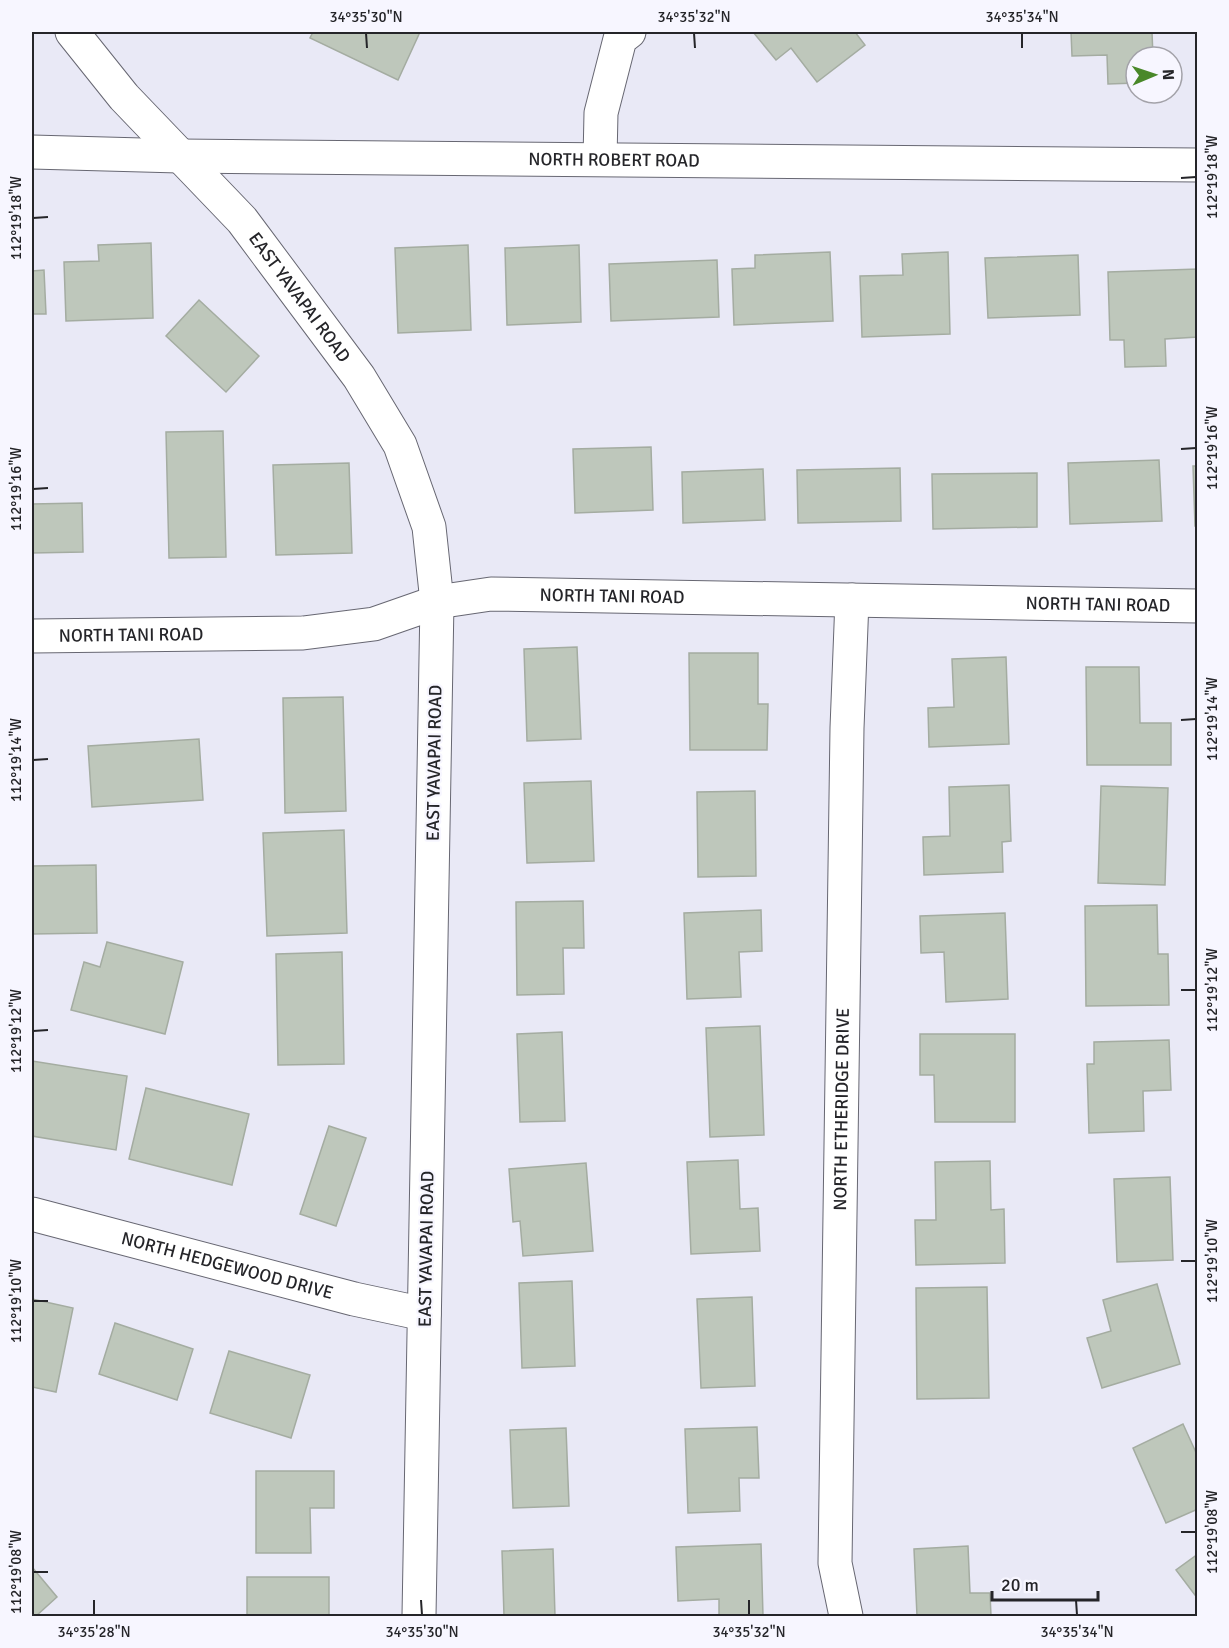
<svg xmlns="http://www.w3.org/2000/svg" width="1229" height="1648" viewBox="0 0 1229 1648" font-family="Signika,sans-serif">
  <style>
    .building { fill: #bec7bb; stroke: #a4aca1; stroke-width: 1.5 }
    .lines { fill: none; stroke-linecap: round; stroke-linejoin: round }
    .street-casing { stroke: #676772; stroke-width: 35 }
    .secondary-casing { stroke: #676772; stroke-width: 35 }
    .street { stroke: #fff; stroke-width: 33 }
    .secondary { stroke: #fff; stroke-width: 33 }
    .ticks { fill: none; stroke: #252529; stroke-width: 2 }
    .labels { text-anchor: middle; stroke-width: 4.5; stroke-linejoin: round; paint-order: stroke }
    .street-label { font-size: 18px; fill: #252529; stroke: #f7f6ff }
    .neatline { fill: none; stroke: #252529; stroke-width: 2 }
    .ticks-label { font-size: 15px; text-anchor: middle; fill: #252529 }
  </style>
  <rect width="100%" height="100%" fill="#e9e9f6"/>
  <!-- building -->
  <g class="building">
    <polygon points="313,32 420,32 398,80 310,38"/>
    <polygon points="753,32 855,32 865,45 817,82 791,48 776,60"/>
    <polygon points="1071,32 1152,32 1153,57 1136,57 1136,83 1108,84 1107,55 1072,56"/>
    <polygon points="151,243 153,318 66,321 64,262 99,261 98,245"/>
    <polygon points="468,245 471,330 398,333 395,248"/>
    <polygon points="579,245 581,322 507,325 505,248"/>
    <polygon points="830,252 833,321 734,325 732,269 755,268 755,255"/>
    <polygon points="948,252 950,334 862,337 860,276 903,275 902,254"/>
    <polygon points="1078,255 1080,315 988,318 985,258"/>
    <polygon points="717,260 719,317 611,321 609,264"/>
    <polygon points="1198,269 1198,337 1165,339 1166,366 1125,367 1124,340 1110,340 1108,272"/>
    <polygon points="44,270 46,314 32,314 32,271"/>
    <polygon points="199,300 259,356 226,392 166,336"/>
    <polygon points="223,431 226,557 169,558 166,432"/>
    <polygon points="651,447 653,510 575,513 573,449"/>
    <polygon points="1159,460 1162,521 1070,524 1068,463"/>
    <polygon points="349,463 352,553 276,555 273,465"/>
    <polygon points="1193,466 1198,466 1198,526 1195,526"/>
    <polygon points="900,468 901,521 798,523 797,470"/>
    <polygon points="763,469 765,520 683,523 682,472"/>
    <polygon points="1037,473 1037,527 933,529 932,474"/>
    <polygon points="82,503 83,552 32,553 32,504"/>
    <polygon points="577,647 581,739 527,741 524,649"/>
    <polygon points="689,653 758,653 758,704 768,704 767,750 690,750"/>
    <polygon points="1006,657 1009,744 929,747 928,708 954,707 952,659"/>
    <polygon points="1086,667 1139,667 1140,723 1171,723 1171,765 1087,765"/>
    <polygon points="343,697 346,811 285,813 283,698"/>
    <polygon points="199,739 203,800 92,807 88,746"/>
    <polygon points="591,781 594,861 527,863 524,783"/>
    <polygon points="1009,785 1011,841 1002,842 1003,872 924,875 923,837 950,836 949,787"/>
    <polygon points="1101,786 1168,788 1165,885 1098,883"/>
    <polygon points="755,791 756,876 698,877 697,792"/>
    <polygon points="344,830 347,933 267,936 263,833"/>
    <polygon points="96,865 97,933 32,934 32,866"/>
    <polygon points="583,901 584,948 563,948 564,994 517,995 516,902"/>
    <polygon points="1157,905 1158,954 1168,954 1169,1005 1086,1006 1085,906"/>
    <polygon points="761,910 762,951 739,952 741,997 687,999 684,913"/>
    <polygon points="1005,913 1008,999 946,1002 944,952 921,953 920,916"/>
    <polygon points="107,942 183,962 165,1034 71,1010 84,962 100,967"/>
    <polygon points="342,952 344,1064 278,1065 276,954"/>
    <polygon points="760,1026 764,1135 710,1137 706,1028"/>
    <polygon points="562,1032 565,1121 520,1122 517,1034"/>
    <polygon points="920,1034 1015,1034 1015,1122 935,1122 934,1075 920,1075"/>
    <polygon points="1169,1040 1171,1090 1143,1091 1144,1131 1089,1133 1087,1064 1094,1064 1094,1042"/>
    <polygon points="32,1061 127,1076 116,1150 32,1136"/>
    <polygon points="146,1088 249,1114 232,1185 129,1159"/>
    <polygon points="329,1126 366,1138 336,1226 300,1214"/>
    <polygon points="738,1160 740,1209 758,1208 760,1251 691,1254 687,1162"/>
    <polygon points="990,1161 991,1210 1004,1209 1005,1263 916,1265 915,1220 936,1220 935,1162"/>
    <polygon points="586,1163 593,1251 523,1256 520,1221 513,1222 509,1169"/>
    <polygon points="1170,1177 1173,1260 1117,1262 1114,1179"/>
    <polygon points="572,1281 575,1366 522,1368 519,1283"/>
    <polygon points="1157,1284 1180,1364 1102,1388 1087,1338 1111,1331 1103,1300"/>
    <polygon points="987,1287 989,1398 917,1399 916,1288"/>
    <polygon points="752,1297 755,1386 701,1388 697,1299"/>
    <polygon points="32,1299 73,1308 56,1392 32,1387"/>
    <polygon points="115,1323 193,1349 177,1400 99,1374"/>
    <polygon points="229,1351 310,1375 291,1438 210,1413"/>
    <polygon points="1183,1424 1198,1457 1198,1509 1166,1523 1133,1448"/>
    <polygon points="757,1427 759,1478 739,1478 740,1511 688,1513 685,1429"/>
    <polygon points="566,1428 569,1506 513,1508 510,1430"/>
    <polygon points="256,1471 334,1471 334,1508 310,1508 311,1553 256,1553"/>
    <polygon points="761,1544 763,1616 719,1616 719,1599 678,1601 676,1547"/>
    <polygon points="968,1546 970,1593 990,1593 991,1616 917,1616 914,1549"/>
    <polygon points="553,1549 555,1616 504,1616 502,1551"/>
    <polygon points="1198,1554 1198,1599 1176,1570"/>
    <polygon points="32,1567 57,1597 36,1616 32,1616"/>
    <rect x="247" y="1577" width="82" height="39"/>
  </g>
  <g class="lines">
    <!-- street casing -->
    <g class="street-casing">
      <g id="street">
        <path id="s1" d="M72 32 124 97 242 220 359 377 400 445 429 527 437 602 419 1616"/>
        <polyline points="600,159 601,113 620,39 629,32"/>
        <path id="s2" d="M32 636 303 633 374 624 437 602 491 594 1198 606"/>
        <path id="s3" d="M32 1214 354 1299 424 1314"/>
        <path id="s4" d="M846 1616 835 1563 847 728 852 600"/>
      </g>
    </g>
    <!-- secondary casing -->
    <g class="secondary-casing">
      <g id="secondary">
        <path id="s5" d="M32 152 179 156 1198 165"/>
      </g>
    </g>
    <!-- street -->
    <use href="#street" class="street"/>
    <!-- secondary -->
    <use href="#secondary" class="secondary"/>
  </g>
  <!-- ticks -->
  <path class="ticks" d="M366 33 367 48M694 33 695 48M1022 33V48M1181 178 1196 177M33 218 48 217M1181 449 1196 448M33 489 48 488M1181 720 1196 719M33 760 48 759M1181 990H1196M33 1031 48 1030M1181 1261H1196M33 1301H48M1181 1532H1196M33 1572H48M94 1600V1615M421 1600 422 1615M749 1600V1615M1076 1600 1077 1615"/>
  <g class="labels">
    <!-- street labels -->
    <g class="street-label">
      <text dy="6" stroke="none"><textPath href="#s5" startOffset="582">NORTH ROBERT ROAD</textPath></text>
      <text dy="6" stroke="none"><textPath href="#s1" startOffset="350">EAST YAVAPAI ROAD</textPath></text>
      <text dy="6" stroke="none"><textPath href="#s2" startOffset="585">NORTH TANI ROAD</textPath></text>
      <text dy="6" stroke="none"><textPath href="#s2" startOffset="1071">NORTH TANI ROAD</textPath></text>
      <text dy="6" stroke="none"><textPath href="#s2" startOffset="99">NORTH TANI ROAD</textPath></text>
      <text transform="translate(434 763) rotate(-89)" y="6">EAST YAVAPAI ROAD</text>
      <text dy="6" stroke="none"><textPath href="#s4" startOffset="508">NORTH ETHERIDGE DRIVE</textPath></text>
      <text transform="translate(426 1249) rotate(-89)" y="6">EAST YAVAPAI ROAD</text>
      <text dy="6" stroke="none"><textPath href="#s3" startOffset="202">NORTH HEDGEWOOD DRIVE</textPath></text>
    </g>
  </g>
  <!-- border -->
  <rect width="1229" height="1648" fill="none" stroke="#f7f6ff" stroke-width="66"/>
  <!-- north arrow -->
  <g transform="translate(1154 75) rotate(88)"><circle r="28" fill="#f7f6ff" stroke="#a3a2a9" stroke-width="1.5"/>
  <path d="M0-4.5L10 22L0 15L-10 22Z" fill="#498829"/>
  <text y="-9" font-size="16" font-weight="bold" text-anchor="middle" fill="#252529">N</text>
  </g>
  <!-- scale -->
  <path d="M992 1591v9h106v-9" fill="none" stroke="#252529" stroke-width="3"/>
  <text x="1001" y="1591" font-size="18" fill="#252529" stroke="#f7f6ff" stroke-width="4.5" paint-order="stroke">20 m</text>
  <rect x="33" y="33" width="1163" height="1582" class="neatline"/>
  <g class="ticks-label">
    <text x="366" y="22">34°35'30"N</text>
    <text x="694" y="22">34°35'32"N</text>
    <text x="1022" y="22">34°35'34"N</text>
    <text transform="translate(1212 177) rotate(-90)" y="5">112°19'18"W</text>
    <text transform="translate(16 218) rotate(-90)" y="5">112°19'18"W</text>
    <text transform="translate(1212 448) rotate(-90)" y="5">112°19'16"W</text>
    <text transform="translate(16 489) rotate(-90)" y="5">112°19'16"W</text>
    <text transform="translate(1212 719) rotate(-90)" y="5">112°19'14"W</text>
    <text transform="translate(16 760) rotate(-90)" y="5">112°19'14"W</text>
    <text transform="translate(1212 990) rotate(-90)" y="5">112°19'12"W</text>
    <text transform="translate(16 1031) rotate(-90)" y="5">112°19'12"W</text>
    <text transform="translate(1212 1261) rotate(-90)" y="5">112°19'10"W</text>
    <text transform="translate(16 1301) rotate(-90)" y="5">112°19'10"W</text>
    <text transform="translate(1212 1532) rotate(-90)" y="5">112°19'08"W</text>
    <text transform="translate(16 1572) rotate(-90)" y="5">112°19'08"W</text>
    <text x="94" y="1637">34°35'28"N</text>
    <text x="422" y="1637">34°35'30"N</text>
    <text x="749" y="1637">34°35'32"N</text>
    <text x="1077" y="1637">34°35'34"N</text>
  </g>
</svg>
